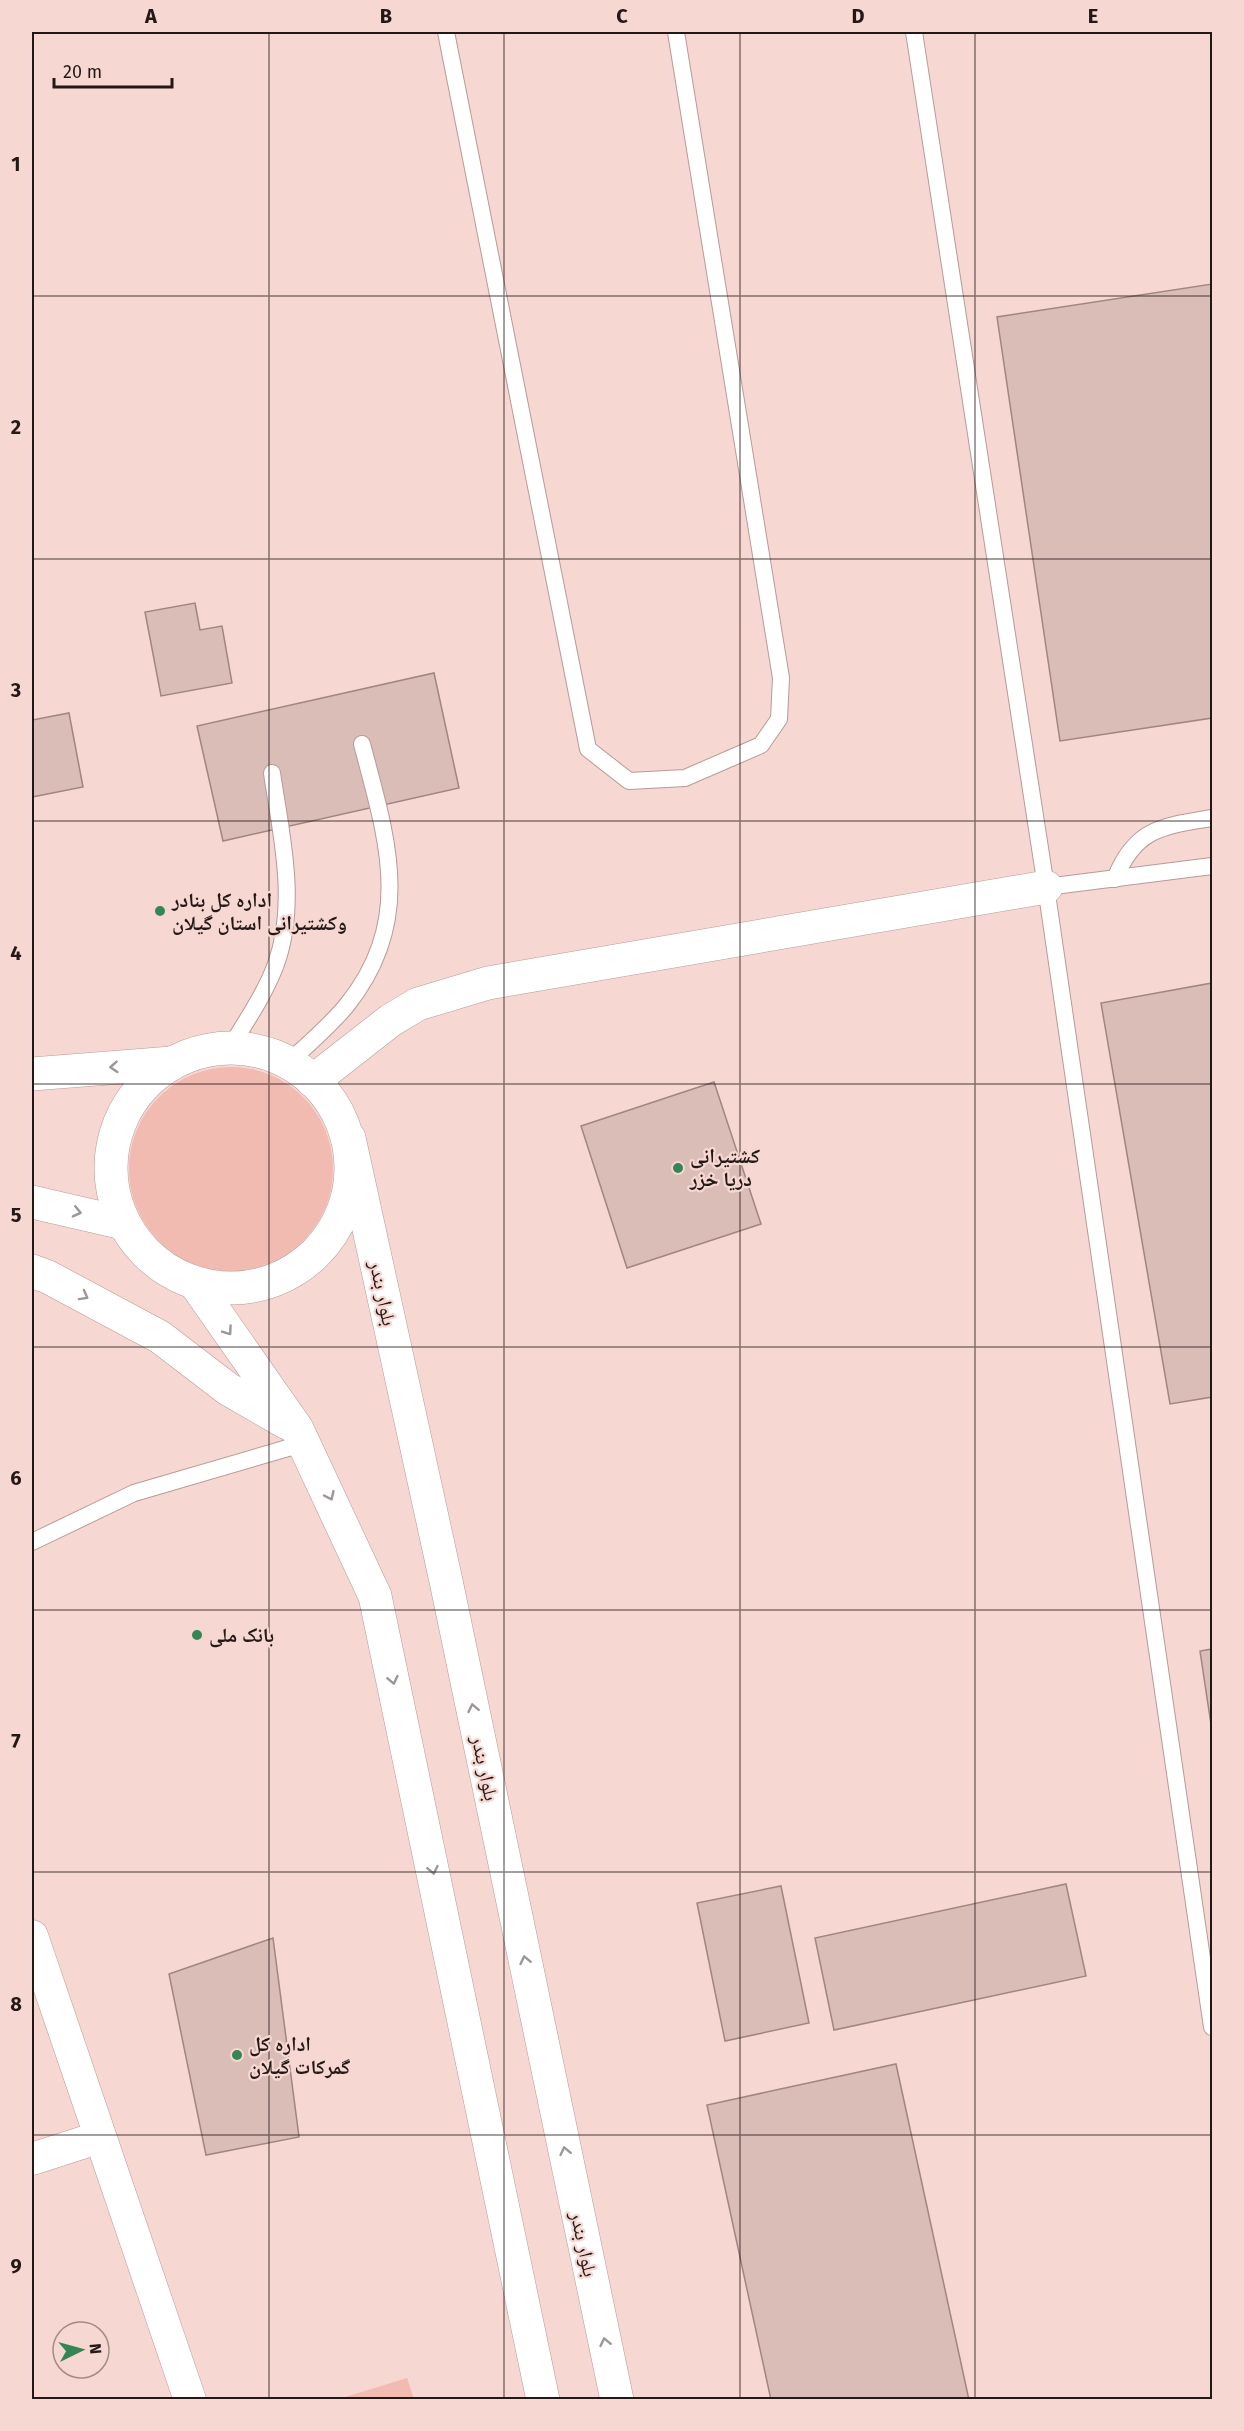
<svg xmlns="http://www.w3.org/2000/svg" width="1244" height="2431" viewBox="0 0 1244 2431" font-family="'Fira Sans','Noto Naskh Arabic',sans-serif">
  <style>
    .green { fill: #f1bbb2 }
    .building { fill: #dbbdb8; stroke: #a18581; stroke-width: 1.5 }
    .lines { fill: none; stroke-linecap: round; stroke-linejoin: round }
    .service-casing { stroke: #b79b96; stroke-width: 18 }
    .minor-casing { stroke: #b79b96; stroke-width: 33 }
    .tertiary-casing { stroke: #b79b96; stroke-width: 34 }
    .secondary-casing { stroke: #b79b96; stroke-width: 34 }
    .service { stroke: #fff; stroke-width: 16 }
    .minor { stroke: #fff; stroke-width: 32 }
    .tertiary { stroke: #fff; stroke-width: 33 }
    .secondary { stroke: #fff; stroke-width: 33 }
    .oneway { stroke: #9c9796 }
    .grid { fill: none; stroke: #231816; stroke-width: 1.5; stroke-opacity: 0.55 }
    .poi-dot { fill: #358556; stroke: #f6d7d2; stroke-width: 2 }
    .labels { text-anchor: middle; stroke-width: 4.5; stroke-linejoin: round; paint-order: stroke }
    .poi-label { font-size: 20px; font-weight: bold; fill: #231816; stroke: #f6d7d2; text-anchor: start }
    .street-label { font-size: 20px; fill: #231816; stroke: #f6d7d2 }
    .neatline { fill: none; stroke: #231816; stroke-width: 2 }
    .grid-label { font-size: 20px; text-anchor: middle; font-weight: bold; fill: #231816 }
  </style>
  <rect width="100%" height="100%" fill="#f6d7d2"/>
  <!-- green -->
  <g class="green">
    <circle cx="231" cy="1169" r="102"/>
    <polygon points="407,2378 414,2399 339,2399"/>
  </g>
  <!-- building -->
  <g class="building">
    <polygon points="1212,284 1212,718 1060,741 997,317"/>
    <polygon points="195,603 200,630 222,626 232,683 161,696 145,612"/>
    <polygon points="434,673 459,788 223,841 197,726"/>
    <polygon points="69,713 83,787 32,797 32,720"/>
    <polygon points="1212,983 1212,1397 1170,1404 1101,1003"/>
    <polygon points="714,1082 761,1224 627,1268 581,1126"/>
    <polygon points="1212,1649 1212,1731 1200,1651"/>
    <polygon points="1066,1884 1086,1976 834,2030 815,1938"/>
    <polygon points="781,1886 809,2023 725,2041 697,1903"/>
    <polygon points="273,1938 299,2137 206,2155 169,1974"/>
    <polygon points="896,2064 969,2400 771,2400 707,2105"/>
  </g>
  <g class="lines">
    <!-- service casing -->
    <g class="service-casing">
      <g id="service">
        <polyline points="446,32 588,749 629,781 685,778 761,745 779,719 781,678 676,32"/>
        <polyline points="914,32 1046,887 1212,2027"/>
        <path d="M1115 879C1135 828 1163 826 1212 818"/>
        <polyline points="1046,887 1212,866"/>
        <path d="M230 1048C246 1021 265 994 276 964 298 903 281 834 272 773"/>
        <path d="M288 1063C308 1044 330 1026 347 1005 415 920 387 839 362 744"/>
        <polyline points="32,1542 134,1493 305,1443"/>
      </g>
    </g>
    <!-- minor casing -->
    <g class="minor-casing">
      <g id="minor">
        <polyline points="32,1936 190,2400"/>
        <polyline points="32,2159 100,2137"/>
      </g>
    </g>
    <!-- tertiary casing -->
    <g class="tertiary-casing">
      <polyline id="tertiary" points="313,1081 391,1020 418,1004 488,983 1046,887"/>
    </g>
    <!-- secondary casing -->
    <g class="secondary-casing">
      <g id="secondary">
        <circle cx="231" cy="1168" r="120"/>
        <polyline points="32,1074 172,1063"/>
        <polyline points="349,1138 446,1581 617,2400"/>
        <polyline points="32,1202 123,1223"/>
        <polyline points="32,1271 48,1277 160,1337 228,1389 287,1423"/>
        <polyline points="195,1283 297,1429 375,1596 543,2400"/>
      </g>
    </g>
    <!-- service -->
    <use href="#service" class="service"/>
    <!-- minor -->
    <use href="#minor" class="minor"/>
    <!-- tertiary -->
    <use href="#tertiary" class="tertiary"/>
    <!-- secondary -->
    <use href="#secondary" class="secondary"/>
  </g>
  <!-- one-way arrows -->
  <defs><path id="oneway-chevron" d="M-2-3.5L2.5 0L-2 3.5" fill="none" stroke-width="1.6" stroke-linecap="round" stroke-linejoin="round" transform="scale(1.5)"/></defs>
  <g class="oneway">
    <use href="#oneway-chevron" transform="translate(114 1067) rotate(176)"/>
    <use href="#oneway-chevron" transform="translate(77 1212) rotate(13)"/>
    <use href="#oneway-chevron" transform="translate(84 1296) rotate(29)"/>
    <use href="#oneway-chevron" transform="translate(228 1331) rotate(55)"/>
    <use href="#oneway-chevron" transform="translate(330 1496) rotate(65)"/>
    <use href="#oneway-chevron" transform="translate(393 1680) rotate(78)"/>
    <use href="#oneway-chevron" transform="translate(473 1708) rotate(-102)"/>
    <use href="#oneway-chevron" transform="translate(433 1870) rotate(78)"/>
    <use href="#oneway-chevron" transform="translate(525 1960) rotate(-102)"/>
    <use href="#oneway-chevron" transform="translate(565 2151) rotate(-102)"/>
    <use href="#oneway-chevron" transform="translate(605 2342) rotate(-102)"/>
  </g>
  <!-- grid -->
  <path class="grid" d="M269 32V2400M504 32V2400M740 32V2400M975 32V2400M32 296H1212M32 559H1212M32 821H1212M32 1084H1212M32 1347H1212M32 1610H1212M32 1872H1212M32 2135H1212"/>
  <!-- markers -->
  <g class="poi-dot">
    <circle cx="160" cy="911" r="6"/>
    <circle cx="678" cy="1168" r="6"/>
    <circle cx="197" cy="1635" r="6"/>
    <circle cx="237" cy="2055" r="6"/>
  </g>
  <g class="labels">
    <!-- poi labels -->
    <g class="poi-label">
      <text x="172" y="907">اداره کل بنادر<tspan x="172" dy="23">وکشتیرانی استان گیلان</tspan></text>
      <text x="690" y="1163">کشتیرانی<tspan x="690" dy="23">دریا خزر</tspan></text>
      <text x="209" y="1642">بانک ملی</text>
      <text x="249" y="2051">اداره کل<tspan x="249" dy="23">گمرکات گیلان</tspan></text>
    </g>
    <!-- street labels -->
    <g class="street-label">
      <text transform="translate(383 1293) rotate(78)" y="7">بلوار بندر</text>
      <text transform="translate(485 1768) rotate(78)" y="7">بلوار بندر</text>
      <text transform="translate(584 2244) rotate(78)" y="7">بلوار بندر</text>
    </g>
  </g>
  <!-- border -->
  <rect width="1244" height="2431" fill="none" stroke="#f6d7d2" stroke-width="66"/>
  <!-- north arrow -->
  <g transform="translate(81 2350) rotate(85)"><circle r="28" fill="#f6d7d2" stroke="#a28b87" stroke-width="1.5"/>
  <path d="M0-4.5L10 22L0 15L-10 22Z" fill="#358556"/>
  <text y="-9" font-size="16" font-weight="bold" text-anchor="middle" fill="#231816">N</text>
  </g>
  <!-- scale -->
  <path d="M54 78v9h118v-9" fill="none" stroke="#231816" stroke-width="3"/>
  <text x="63" y="78" font-size="18" fill="#231816" stroke="#f6d7d2" stroke-width="4.5" paint-order="stroke">20 m</text>
  <rect x="33" y="33" width="1178" height="2365" class="neatline"/>
  <g class="grid-label">
    <text x="151" y="23">A</text>
    <text x="386" y="23">B</text>
    <text x="622" y="23">C</text>
    <text x="858" y="23">D</text>
    <text x="1093" y="23">E</text>
    <text x="16" y="171">1</text>
    <text x="16" y="434">2</text>
    <text x="16" y="697">3</text>
    <text x="16" y="960">4</text>
    <text x="16" y="1222">5</text>
    <text x="16" y="1485">6</text>
    <text x="16" y="1748">7</text>
    <text x="16" y="2011">8</text>
    <text x="16" y="2273">9</text>
  </g>
</svg>
